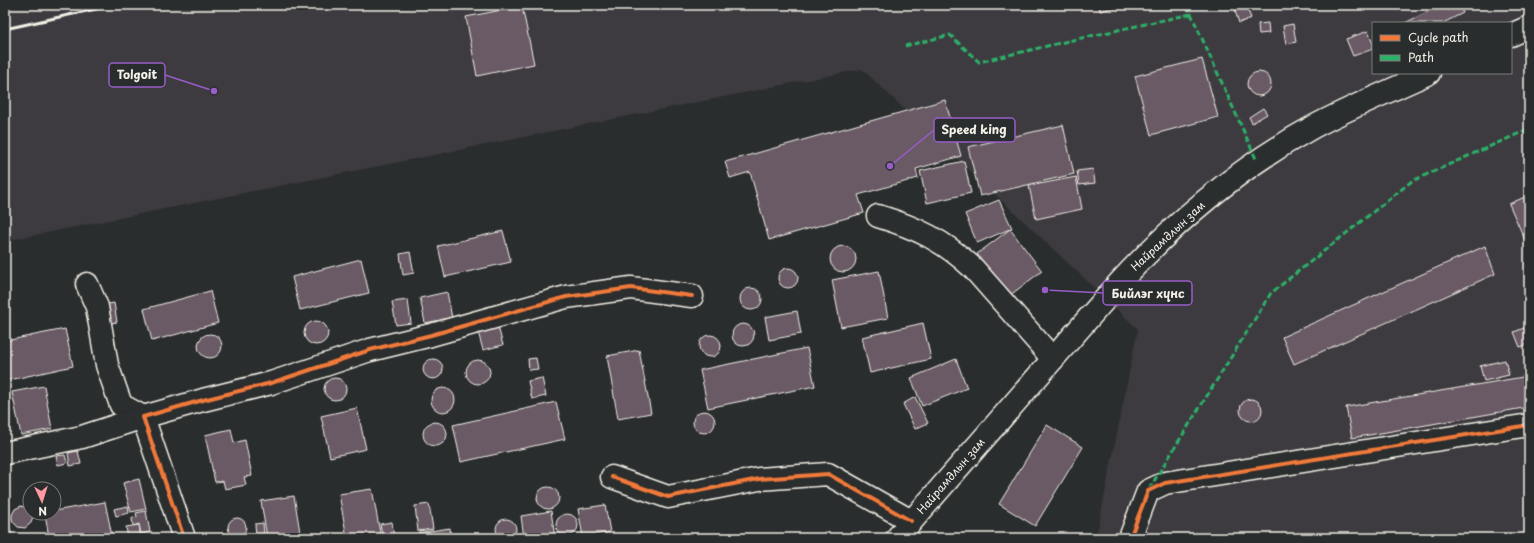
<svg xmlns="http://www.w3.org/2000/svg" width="1534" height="543" viewBox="0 0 1534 543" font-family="'Playpen Sans',sans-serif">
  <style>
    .built { fill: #3d3a3f; fill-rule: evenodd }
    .building { fill: #695a66; stroke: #f4f1e8 }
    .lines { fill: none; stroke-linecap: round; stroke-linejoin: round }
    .minor-casing { stroke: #f4f1e8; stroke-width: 25 }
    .major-casing { stroke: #f4f1e8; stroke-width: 25 }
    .minor { stroke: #2a2d2e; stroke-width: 22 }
    .major { stroke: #2a2d2e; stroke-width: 22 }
    .rail { stroke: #f4f1e8; stroke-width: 3 }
    .quiet { stroke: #2db169; stroke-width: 3; stroke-dasharray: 6 3; stroke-linecap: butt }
    .cycleway-casing { stroke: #2a2d2e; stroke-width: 6 }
    .cycleway { stroke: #f17a3a; stroke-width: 4 }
    .labels { text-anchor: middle; stroke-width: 3; stroke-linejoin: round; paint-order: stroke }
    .street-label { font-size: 11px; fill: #f4f1e8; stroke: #2a2d2e }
    .leader { fill: none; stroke: #995dc9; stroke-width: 1.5 }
    .callout-dot { fill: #995dc9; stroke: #2a2d2e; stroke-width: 1.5 }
    .callout { fill: #2a2d2e; stroke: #995dc9; stroke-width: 1.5 }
    .callout-label { font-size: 12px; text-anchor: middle; font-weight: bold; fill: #f4f1e8 }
  </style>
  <rect width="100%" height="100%" fill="#2a2d2e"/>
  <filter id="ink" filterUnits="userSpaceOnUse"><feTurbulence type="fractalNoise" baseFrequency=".025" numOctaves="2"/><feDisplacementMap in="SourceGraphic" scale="8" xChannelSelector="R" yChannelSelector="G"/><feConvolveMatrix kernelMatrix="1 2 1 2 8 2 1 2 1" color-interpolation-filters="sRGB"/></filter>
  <g filter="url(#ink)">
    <!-- built -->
    <path class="built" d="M5 5H1529V538H1096L1138 329 862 69 5 241ZM1373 23H1511V73H1373Z"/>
    <!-- building -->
    <g class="building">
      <polygon points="1099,5 1125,5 1100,11"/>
      <polygon points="1441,5 1459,5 1463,13 1443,23 1405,23"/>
      <polygon points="522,6 534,64 477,76 466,17"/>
      <polygon points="1246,6 1251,18 1239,23 1235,11"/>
      <polygon points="1268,23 1269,33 1259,34 1258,24"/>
      <polygon points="1293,24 1296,42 1286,44 1283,26"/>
      <polygon points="1368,31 1373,44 1373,49 1353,56 1346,39"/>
      <polygon points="1202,59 1218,117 1151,135 1135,76"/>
      <circle cx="1259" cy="84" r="12"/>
      <polygon points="945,100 961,156 916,169 918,178 858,195 864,213 769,240 750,172 730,178 725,162"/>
      <polygon points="1263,108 1267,114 1252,123 1249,117"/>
      <polygon points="1063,125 1074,174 980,196 968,147"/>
      <polygon points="964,161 971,193 927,203 920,171"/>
      <polygon points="1093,169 1095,183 1079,185 1077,171"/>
      <polygon points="1076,177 1082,209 1036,219 1029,186"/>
      <polygon points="1527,196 1529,199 1529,249 1509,204"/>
      <polygon points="999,200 1012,228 977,243 965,214"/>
      <polygon points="1010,229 1042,271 1009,296 977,254"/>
      <polygon points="503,231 511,262 445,277 438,246"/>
      <circle cx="843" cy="259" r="13"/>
      <polygon points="1485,246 1495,274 1294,364 1282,337"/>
      <polygon points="410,252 414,273 403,275 400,254"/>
      <polygon points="361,259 369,293 300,310 292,277"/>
      <circle cx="788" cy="278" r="10"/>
      <polygon points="879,271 888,318 841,327 832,280"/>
      <circle cx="751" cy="299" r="11"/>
      <polygon points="210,291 218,323 152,341 144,309"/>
      <polygon points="447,292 452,318 425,323 420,298"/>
      <polygon points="408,300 411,323 396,325 392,302"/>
      <polygon points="114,303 117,322 106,324 102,305"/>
      <polygon points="797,311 801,334 769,340 765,317"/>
      <circle cx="316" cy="333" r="12"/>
      <polygon points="923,323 931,359 870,373 862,337"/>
      <circle cx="743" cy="335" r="11"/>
      <polygon points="1529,326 1529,344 1520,347 1514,332"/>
      <polygon points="498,327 503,345 483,350 478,332"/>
      <polygon points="65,329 73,366 5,381 5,341"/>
      <circle cx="210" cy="346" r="12"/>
      <circle cx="710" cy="346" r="11"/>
      <polygon points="807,348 815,386 708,408 700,370"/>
      <polygon points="639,350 651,413 618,419 607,356"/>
      <polygon points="536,358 538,369 529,370 528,359"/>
      <circle cx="433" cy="369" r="10"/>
      <polygon points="956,359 967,388 922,406 911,378"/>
      <polygon points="1505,360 1509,375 1484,381 1480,366"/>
      <circle cx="478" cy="372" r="12"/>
      <polygon points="1529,376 1529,407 1352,438 1346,407"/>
      <polygon points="542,378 546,396 532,399 528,381"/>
      <circle cx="335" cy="389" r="11"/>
      <polygon points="44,386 52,429 21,435 12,392"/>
      <circle cx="443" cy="400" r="12"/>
      <polygon points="915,397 928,423 915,429 903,404"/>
      <circle cx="1251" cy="410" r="11"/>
      <polygon points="556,402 565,439 461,462 453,425"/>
      <polygon points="357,408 366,449 330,457 321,416"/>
      <circle cx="704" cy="422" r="11"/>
      <circle cx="435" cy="434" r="12"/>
      <polygon points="1047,425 1083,447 1035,526 999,504"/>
      <polygon points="231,429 234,443 245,440 252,476 244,477 246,485 225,489 223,481 215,482 205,435"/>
      <polygon points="78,451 81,464 70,466 68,453"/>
      <polygon points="65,455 67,463 58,465 56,456"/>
      <polygon points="139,479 146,509 131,512 123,483"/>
      <circle cx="548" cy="498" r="11"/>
      <polygon points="372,489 381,538 347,538 339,494"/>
      <polygon points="294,496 301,538 267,538 261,501"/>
      <polygon points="105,502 112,536 101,538 49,538 45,513 54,513 54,511"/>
      <polygon points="429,504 433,529 418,531 415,506"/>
      <polygon points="605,505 610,532 583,537 578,509"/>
      <polygon points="5,506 12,537 9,538 5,538"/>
      <polygon points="21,506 30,509 30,513 33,513 33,516 31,523 25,528 18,527 13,522 12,519 12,515 15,509"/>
      <polygon points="128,506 129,513 116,516 114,509"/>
      <polygon points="146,511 150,532 141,534 139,524 133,526 132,518 137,517 136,513"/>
      <polygon points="551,511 555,538 524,538 521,516"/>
      <circle cx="567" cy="525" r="11"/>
      <circle cx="237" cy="527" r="9"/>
      <circle cx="506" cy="529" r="10"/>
      <polygon points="392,522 394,538 383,538 380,524"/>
      <polygon points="263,523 264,536 256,537 255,524"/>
      <polygon points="139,525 141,538 128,538 126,527"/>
      <polygon points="450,528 451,538 419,538 418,533"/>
    </g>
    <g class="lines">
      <!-- minor casing -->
      <g class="minor-casing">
        <g id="minor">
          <path d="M878 216C917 228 943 240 973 268L1053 359"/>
          <polyline points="87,284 97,307 107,365 121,405 143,417"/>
          <polyline points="5,453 82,437 143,417"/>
          <polyline points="612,477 668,497 759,479 828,474 911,521"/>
          <polyline points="184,538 143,417 203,400 271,383 370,350 431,335 566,297 631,288 692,296"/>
          <polyline points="1130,538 1148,491 1165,483 1529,425"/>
        </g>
      </g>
      <!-- major casing -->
      <g class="major-casing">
        <g id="major">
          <polyline points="1511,35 1529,27"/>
          <path d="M897 538 1120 282C1176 221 1240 167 1313 127 1350 107 1390 91 1429 73"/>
        </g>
      </g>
      <!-- minor -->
      <use href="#minor" class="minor"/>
      <!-- major -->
      <use href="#major" class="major"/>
      <!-- rail -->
      <g class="rail">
        <polyline points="5,7 16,5"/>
        <polyline points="5,29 114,5"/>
      </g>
      <!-- quiet -->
      <g class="quiet">
        <polyline points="1187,5 1257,161"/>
        <polyline points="905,46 950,35 979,62 1077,39 1191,14"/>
        <polyline points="1149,489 1271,293 1412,181 1529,129"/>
      </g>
      <!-- cycleway casing -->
      <g class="cycleway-casing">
        <g id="cycleway">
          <polyline points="612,477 668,497 759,479 828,474 911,521"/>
          <polyline points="184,538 143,417 203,400 271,383 370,350 431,335 566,297 631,288 692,296"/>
          <polyline points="1130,538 1148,491 1165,483 1529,425"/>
        </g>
      </g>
      <!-- cycleway -->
      <use href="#cycleway" class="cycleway"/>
    </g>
  </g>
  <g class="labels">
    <!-- street labels -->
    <g class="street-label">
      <text transform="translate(1168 236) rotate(-43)" y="4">Найрамдлын зам</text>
      <text transform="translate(951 476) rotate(-49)" y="4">Найрамдлын зам</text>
    </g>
  </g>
  <!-- callouts -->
  <path class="leader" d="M214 91L165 75M890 166L934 130M1045 290L1103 293"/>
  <g class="callout-dot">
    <circle cx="214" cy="91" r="4"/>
    <circle cx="890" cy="166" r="4"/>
    <circle cx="1045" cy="290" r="4"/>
  </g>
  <g class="callout">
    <rect x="109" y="63" width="56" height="24" rx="4"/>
    <rect x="934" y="118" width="81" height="24" rx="4"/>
    <rect x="1103" y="281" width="89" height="24" rx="4"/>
  </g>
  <g class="callout-label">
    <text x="137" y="79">Tolgoit</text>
    <text x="974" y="134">Speed king</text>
    <text x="1148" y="298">Бийлэг хүнс</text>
  </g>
  <!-- margin -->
  <rect width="1534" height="543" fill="none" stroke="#2a2d2e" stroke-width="20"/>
  <rect x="10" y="10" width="1514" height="523" fill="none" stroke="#f4f1e8" stroke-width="1.5" filter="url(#ink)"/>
  <!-- legend -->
  <rect x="1372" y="22" width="140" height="52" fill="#2a2d2e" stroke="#7b7b78"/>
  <rect x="1380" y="35" width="20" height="6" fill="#f17a3a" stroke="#7b7b78"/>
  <text x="1408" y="42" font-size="12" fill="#f4f1e8">Cycle path</text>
  <rect x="1380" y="55" width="20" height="6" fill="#2db169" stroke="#7b7b78"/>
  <text x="1408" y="62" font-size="12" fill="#f4f1e8">Path</text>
  <!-- north arrow -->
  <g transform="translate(42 501) rotate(176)"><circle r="19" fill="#2a2d2e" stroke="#7b7b78"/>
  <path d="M0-3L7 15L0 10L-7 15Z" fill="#ff9aa2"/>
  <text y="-6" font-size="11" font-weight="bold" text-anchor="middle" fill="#f4f1e8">N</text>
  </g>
</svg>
